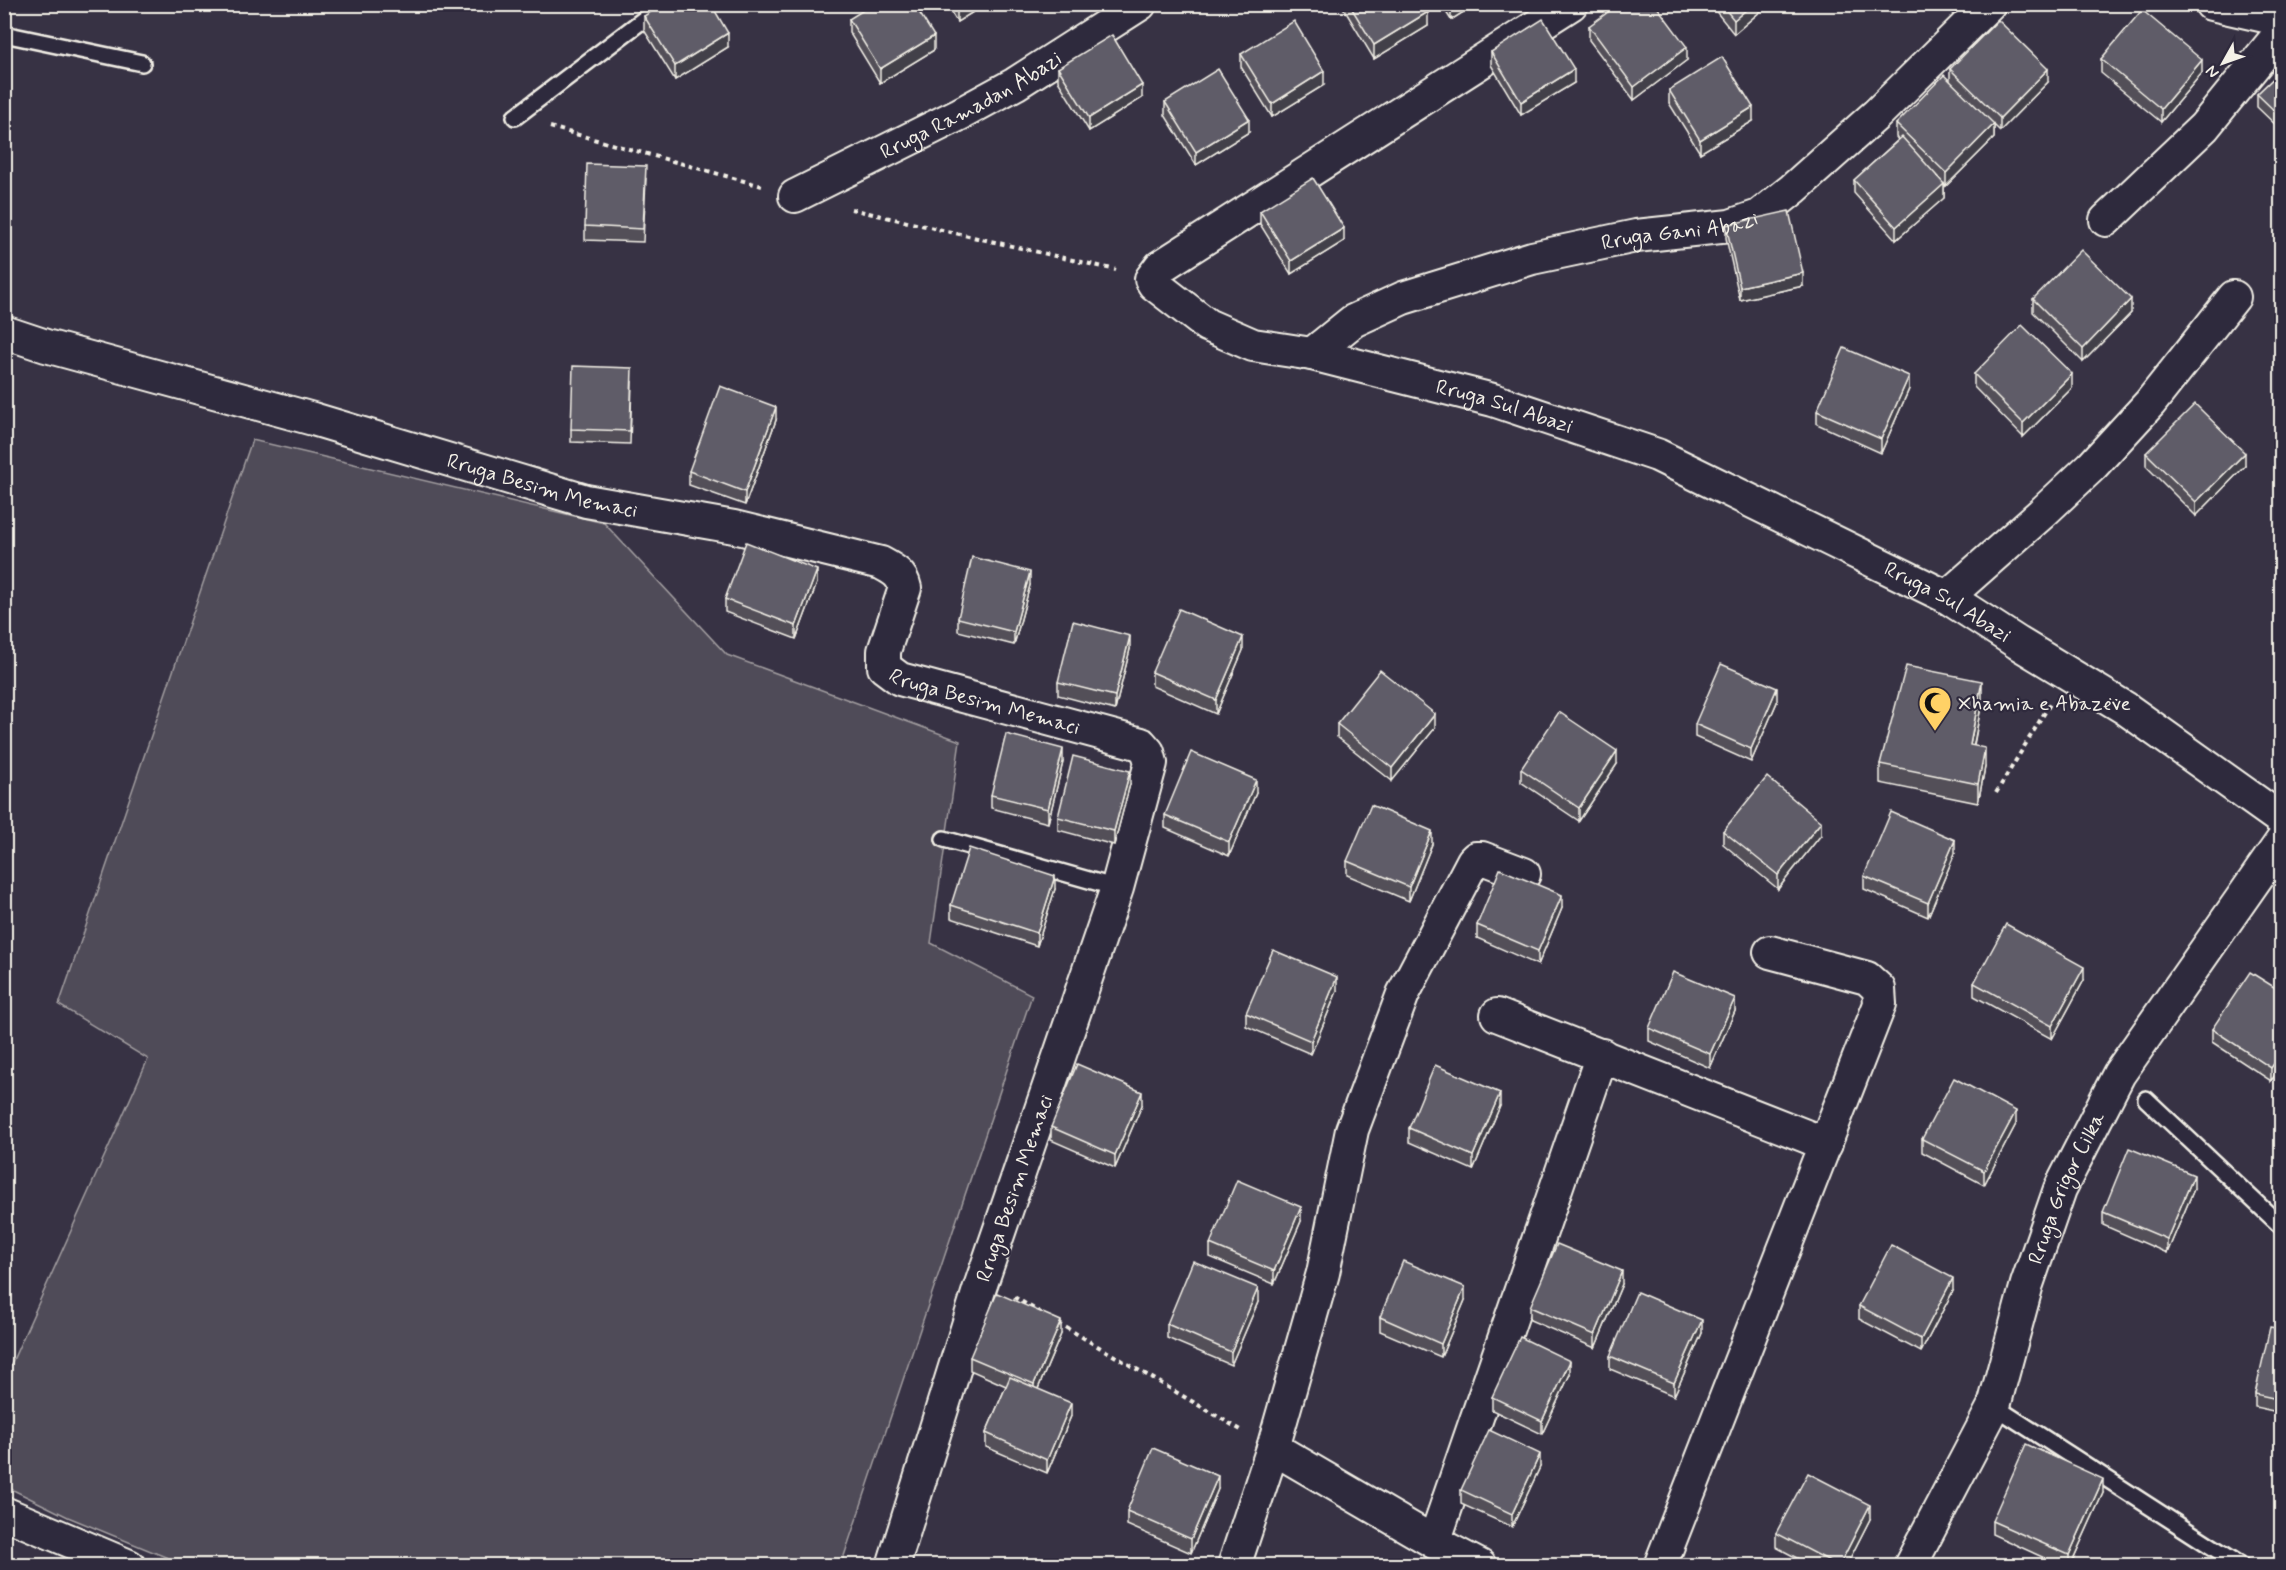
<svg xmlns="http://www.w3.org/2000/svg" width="2286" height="1570" viewBox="0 0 2286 1570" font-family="Mynerve,sans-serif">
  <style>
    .green { fill: #504b59; stroke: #a29ea0; stroke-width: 1.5 }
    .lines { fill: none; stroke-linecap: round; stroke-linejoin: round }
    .service-casing { stroke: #f4f1e8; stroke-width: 20 }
    .minor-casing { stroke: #f4f1e8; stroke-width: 36 }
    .path { stroke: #f4f1e8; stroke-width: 4; stroke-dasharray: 4.5 4.5; stroke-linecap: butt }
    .service { stroke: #2f2a3d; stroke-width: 15 }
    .minor { stroke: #2f2a3d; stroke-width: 32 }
    .wall { fill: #524f59; stroke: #f4f1e8; stroke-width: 1.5 }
    .shaded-wall { fill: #424048; stroke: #f4f1e8; stroke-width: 1.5 }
    .building { fill: #5f5c67; stroke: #f4f1e8; stroke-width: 1.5 }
    .labels { text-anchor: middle; stroke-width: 4.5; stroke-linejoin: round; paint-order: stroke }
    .street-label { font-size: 21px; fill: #f4f1e8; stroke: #2f2a3d }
    .poi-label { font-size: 21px; fill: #f4f1e8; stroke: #2f2a3d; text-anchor: start }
  </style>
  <rect width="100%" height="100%" fill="#373244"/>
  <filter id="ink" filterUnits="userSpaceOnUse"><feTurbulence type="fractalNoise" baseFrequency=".0167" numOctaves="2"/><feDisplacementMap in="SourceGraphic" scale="12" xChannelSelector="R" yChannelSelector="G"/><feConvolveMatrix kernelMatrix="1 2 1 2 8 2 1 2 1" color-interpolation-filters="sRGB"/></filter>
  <g filter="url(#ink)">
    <!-- green -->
    <polygon class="green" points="252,440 604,523 727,655 960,741 931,943 1032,995 841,1565 185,1565 68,1517 5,1486 5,1378 148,1059 59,1005"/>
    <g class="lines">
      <!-- service casing -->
      <g class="service-casing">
        <g id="service">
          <polyline points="4,34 142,63"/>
          <polyline points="515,117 664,4"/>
          <polyline points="944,839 1117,888"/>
          <polyline points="2146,1099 2282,1227"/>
          <polyline points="1994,1406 2242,1566"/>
        </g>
      </g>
      <!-- minor casing -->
      <g class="minor-casing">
        <g id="minor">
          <path id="s1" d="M1571 4 1160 267 1151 279 1154 284 1207 325 1253 345 1312 354 1493 400 1657 455 1947 597 2018 643 2125 708 2282 820"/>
          <polyline points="2211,4 2282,20"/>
          <path id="s2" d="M795 196 960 114 1015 84 1140 4"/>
          <polyline points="2106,220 2204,127 2282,31"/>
          <path id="s3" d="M4 332 46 346 313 419 586 501 734 527 881 563C894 570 902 574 905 588L884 651V667L900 679 1141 744 1148 752 1151 763 1117 888 979 1290 893 1566"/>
          <path id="s4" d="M1312 354 1353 321 1403 298 1532 258 1636 236 1730 226 1759 216 1793 189 1877 114 1989 4"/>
          <polyline points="1947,597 2041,514 2092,466 2150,403 2234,297"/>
          <polyline points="1497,1015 1826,1144"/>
          <polyline points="1273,1448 1434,1542 1480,1566"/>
          <polyline points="4,1513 129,1566"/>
          <polyline points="1434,1542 1602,1055"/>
          <polyline points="1234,1566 1273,1448 1323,1273 1352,1130 1403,994 1473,861 1476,858 1482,858 1524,874"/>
          <polyline points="1660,1566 1880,1004 1879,989 1867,978 1770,952"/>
          <path id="s5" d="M1910 1566 1994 1406 2027 1284 2060 1189 2119 1074 2282 841"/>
        </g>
      </g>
      <!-- path -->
      <g class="path">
        <polyline points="550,127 762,186"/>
        <polyline points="851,209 1116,270"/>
        <polyline points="1996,793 2050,704"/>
        <polyline points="1014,1297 1041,1313"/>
        <polyline points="1058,1323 1241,1430"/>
      </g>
      <!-- service -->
      <use href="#service" class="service"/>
      <!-- minor -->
      <use href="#minor" class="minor"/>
    </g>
    <!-- wall -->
    <g class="wall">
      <polygon points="946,4 986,4 957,22"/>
      <polygon points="1344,4 1423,4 1428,26 1374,59 1344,9"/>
      <polygon points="1441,4 1476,4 1451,20"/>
      <polygon points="1710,4 1769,4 1734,34"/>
      <polygon points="644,16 728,47 675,80 644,30"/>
      <polygon points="849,19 934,50 880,83 849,32"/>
      <polygon points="1589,26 1687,60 1634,100 1589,40"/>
      <polygon points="1491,52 1574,83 1521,115 1491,65"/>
      <polygon points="1241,54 1324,85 1272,117 1241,67"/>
      <polygon points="2101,59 2202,73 2161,122 2101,73"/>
      <polygon points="1058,68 1142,98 1089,131 1058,81"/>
      <polygon points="1950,69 2048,82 2000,131 1994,125 1994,138 1946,186 1944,185 1944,198 1896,240 1854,193 1854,180 1898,140 1896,137 1896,124 1950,82"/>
      <polygon points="2282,70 2282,131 2257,107 2257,94"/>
      <polygon points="1669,90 1753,121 1700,153 1669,103"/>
      <polygon points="1165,102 1249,132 1196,165 1165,115"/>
      <polygon points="646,179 643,242 585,240 585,226"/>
      <polygon points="1260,211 1344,241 1291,274 1260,224"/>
      <polygon points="1726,225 1803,286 1740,300 1726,238"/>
      <polygon points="2033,299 2131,313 2083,362 2033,312"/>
      <polygon points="1974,374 2072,388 2023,437 1974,387"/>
      <polygon points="632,382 630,444 571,442 571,429"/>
      <polygon points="1909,389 1881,453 1817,424 1817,411"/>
      <polygon points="776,420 745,505 689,485 689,471"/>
      <polygon points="2146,453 2245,466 2196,516 2146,466"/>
      <polygon points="817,583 796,639 725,612 725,599"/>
      <polygon points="1030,585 1014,645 958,631 958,618"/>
      <polygon points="1130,649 1115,710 1058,695 1058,682"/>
      <polygon points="1243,650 1216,714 1152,686 1152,672"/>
      <polygon points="1982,701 1974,745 1985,767 1978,803 1880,783 1880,764"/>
      <polygon points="1777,702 1751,762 1695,737 1695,724"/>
      <polygon points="1337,724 1435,728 1392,781 1337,737"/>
      <polygon points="1063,762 1048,823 991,808 991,795"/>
      <polygon points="1617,764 1579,821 1521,782 1521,769"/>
      <polygon points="1130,784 1114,845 1058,830 1058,817"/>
      <polygon points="1256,793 1229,856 1165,828 1165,815"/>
      <polygon points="1723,831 1821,835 1778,889 1723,844"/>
      <polygon points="1432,844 1409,901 1347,875 1347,861"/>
      <polygon points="1955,853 1928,917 1864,889 1864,876"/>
      <polygon points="1055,889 1037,946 951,918 951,905"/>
      <polygon points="1562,908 1538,965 1477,938 1477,925"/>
      <polygon points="2084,980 2052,1039 1974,996 1974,983"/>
      <polygon points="1337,991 1311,1054 1246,1026 1246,1013"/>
      <polygon points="2282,992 2282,1065 2271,1081 2212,1042 2212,1029"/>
      <polygon points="1735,1011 1710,1068 1649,1041 1649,1028"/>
      <polygon points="1142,1105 1115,1168 1051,1140 1051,1127"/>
      <polygon points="1500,1106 1473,1170 1409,1142 1409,1128"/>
      <polygon points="2016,1124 1984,1185 1922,1152 1922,1139"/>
      <polygon points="2194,1189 2167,1253 2103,1225 2103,1212"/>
      <polygon points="1301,1221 1274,1284 1210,1257 1210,1244"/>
      <polygon points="1622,1284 1595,1348 1530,1320 1530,1307"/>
      <polygon points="1953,1291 1921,1352 1859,1319 1859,1306"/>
      <polygon points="1465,1300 1441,1357 1380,1331 1380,1317"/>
      <polygon points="1258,1302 1231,1365 1167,1338 1167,1324"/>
      <polygon points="2282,1329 2282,1413 2255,1407 2255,1394"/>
      <polygon points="1702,1333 1674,1396 1610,1369 1610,1356"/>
      <polygon points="1061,1334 1038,1389 1071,1416 1047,1473 986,1447 986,1433 1006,1386 970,1370 970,1357"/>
      <polygon points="1570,1374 1542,1434 1492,1410 1492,1397"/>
      <polygon points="1540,1467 1512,1527 1461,1504 1461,1490"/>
      <polygon points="1218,1489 1191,1553 1127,1525 1127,1511"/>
      <polygon points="2103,1493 2070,1566 2062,1566 1992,1534 1992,1521"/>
      <polygon points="1870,1519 1846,1566 1812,1566 1776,1547 1776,1533"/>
    </g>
    <!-- shaded-wall -->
    <g class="shaded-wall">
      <polygon points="964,4 986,4 957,22 957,9"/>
      <polygon points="1455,4 1476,4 1451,20 1451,7"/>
      <polygon points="1753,4 1769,4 1734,34 1734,20"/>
      <polygon points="1428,12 1428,26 1374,59 1374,45"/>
      <polygon points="728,33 728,47 675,80 675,66"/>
      <polygon points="934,36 934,50 880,83 880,69"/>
      <polygon points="1687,47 1687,60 1634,100 1634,87"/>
      <polygon points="2202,60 2202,73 2161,122 2161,109"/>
      <polygon points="1574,69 1574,83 1521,115 1521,102"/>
      <polygon points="2048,69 2048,82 2000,131 2000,118"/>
      <polygon points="1324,71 1324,85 1272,117 1272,104"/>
      <polygon points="1142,85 1142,98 1089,131 1089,118"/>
      <polygon points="1753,107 1753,121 1700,153 1700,140"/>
      <polygon points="1249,119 1249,132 1196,165 1196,152"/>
      <polygon points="1994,124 1994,138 1946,186 1946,173"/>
      <polygon points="1944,184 1944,198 1896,240 1896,227"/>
      <polygon points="1344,228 1344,241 1291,274 1291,261"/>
      <polygon points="1803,273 1803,286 1740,300 1740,287"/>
      <polygon points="2131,299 2131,313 2083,362 2083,349"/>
      <polygon points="2072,374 2072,388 2023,437 2023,423"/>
      <polygon points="1909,376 1909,389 1881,453 1881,439"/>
      <polygon points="776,407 776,420 745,505 745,492"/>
      <polygon points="2245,453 2245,466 2196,516 2196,502"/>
      <polygon points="817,570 817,583 796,639 796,626"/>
      <polygon points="1030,572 1030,585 1014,645 1014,632"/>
      <polygon points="1130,636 1130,649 1115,710 1115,696"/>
      <polygon points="1243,637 1243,650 1216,714 1216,700"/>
      <polygon points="1982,681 1982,701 1970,764 1970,745"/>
      <polygon points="1777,688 1777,702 1751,762 1751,749"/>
      <polygon points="1435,714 1435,728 1392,781 1392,768"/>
      <polygon points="1985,748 1985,767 1978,803 1978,784"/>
      <polygon points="1063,749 1063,762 1048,823 1048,809"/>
      <polygon points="1617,751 1617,764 1579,821 1579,808"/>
      <polygon points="1130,771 1130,784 1114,845 1114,831"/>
      <polygon points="1256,780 1256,793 1229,856 1229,842"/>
      <polygon points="1821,822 1821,835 1778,889 1778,875"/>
      <polygon points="1432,831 1432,844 1409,901 1409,887"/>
      <polygon points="1955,840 1955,853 1928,917 1928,903"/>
      <polygon points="1055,876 1055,889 1037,946 1037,933"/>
      <polygon points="1562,895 1562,908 1538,965 1538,951"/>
      <polygon points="2084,967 2084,980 2052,1039 2052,1026"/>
      <polygon points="1337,977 1337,991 1311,1054 1311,1041"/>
      <polygon points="1735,998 1735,1011 1710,1068 1710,1054"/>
      <polygon points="2282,1052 2282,1065 2271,1081 2271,1068"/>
      <polygon points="1142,1092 1142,1105 1115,1168 1115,1155"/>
      <polygon points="1500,1093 1500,1106 1473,1170 1473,1156"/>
      <polygon points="2016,1111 2016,1124 1984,1185 1984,1171"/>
      <polygon points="2194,1175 2194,1189 2167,1253 2167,1239"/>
      <polygon points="1301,1207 1301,1221 1274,1284 1274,1271"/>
      <polygon points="1622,1271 1622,1284 1595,1348 1595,1335"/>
      <polygon points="1953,1278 1953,1291 1921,1352 1921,1339"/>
      <polygon points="1465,1287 1465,1300 1441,1357 1441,1344"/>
      <polygon points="1258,1288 1258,1302 1231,1365 1231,1352"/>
      <polygon points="1702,1320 1702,1333 1674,1396 1674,1383"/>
      <polygon points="1061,1321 1061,1334 1034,1398 1034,1384"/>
      <polygon points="1570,1361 1570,1374 1542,1434 1542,1421"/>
      <polygon points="1071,1403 1071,1416 1047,1473 1047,1460"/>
      <polygon points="1540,1454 1540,1467 1512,1527 1512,1514"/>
      <polygon points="1218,1476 1218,1489 1191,1553 1191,1539"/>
      <polygon points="2103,1479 2103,1493 2070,1566 2069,1566 2069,1555"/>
      <polygon points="1870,1505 1870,1519 1846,1566 1839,1566"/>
    </g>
    <!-- building -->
    <g class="building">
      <polygon points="663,4 711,4 728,33 675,66 644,16"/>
      <polygon points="873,4 914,4 934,36 880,69 849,19"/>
      <polygon points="954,4 964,4 957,9"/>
      <polygon points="1349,4 1423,4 1428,12 1374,45"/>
      <polygon points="1619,4 1655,4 1687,47 1634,87 1589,26"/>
      <polygon points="1721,4 1753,4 1734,20"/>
      <polygon points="2142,10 2202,60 2161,109 2101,59"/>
      <polygon points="1543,19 1574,69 1521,102 1491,52"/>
      <polygon points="1998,20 2048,69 2000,118 1950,69"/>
      <polygon points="1294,21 1324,71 1272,104 1241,54"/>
      <polygon points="1112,35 1142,85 1089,118 1058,68"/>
      <polygon points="1722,57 1753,107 1700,140 1669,90"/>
      <polygon points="1218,69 1249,119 1196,152 1165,102"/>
      <polygon points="2282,70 2282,118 2257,94"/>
      <polygon points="1944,75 1994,124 1946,173 1896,124"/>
      <polygon points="1902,137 1944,184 1896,227 1854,180"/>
      <polygon points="587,164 646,166 643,229 585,226"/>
      <polygon points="1313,178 1344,228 1291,261 1260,211"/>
      <polygon points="1789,211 1803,273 1740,287 1726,225"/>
      <polygon points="2081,250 2131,299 2083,349 2033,299"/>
      <polygon points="2022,325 2072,374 2023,423 1974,374"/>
      <polygon points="1844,348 1909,376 1881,439 1817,411"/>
      <polygon points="573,366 632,368 630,431 571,429"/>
      <polygon points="720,386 776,407 745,492 689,471"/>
      <polygon points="2195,404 2245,453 2196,502 2146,453"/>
      <polygon points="746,542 817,570 796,626 725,599"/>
      <polygon points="972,557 1030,572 1014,632 958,618"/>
      <polygon points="1179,609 1243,637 1216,700 1152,672"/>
      <polygon points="1073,621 1130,636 1115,696 1058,682"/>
      <polygon points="1721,664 1777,688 1751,749 1695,724"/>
      <polygon points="1906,666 1982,681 1970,745 1985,748 1978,784 1880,764"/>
      <polygon points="1380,670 1435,714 1392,768 1337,724"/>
      <polygon points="1559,712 1617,751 1579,808 1521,769"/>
      <polygon points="1006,734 1063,749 1048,809 991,795"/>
      <polygon points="1191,752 1256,780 1229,842 1165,815"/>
      <polygon points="1073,756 1130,771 1114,831 1058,817"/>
      <polygon points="1767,777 1821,822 1778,875 1723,831"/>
      <polygon points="1371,805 1432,831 1409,887 1347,861"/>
      <polygon points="1891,812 1955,840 1928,903 1864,876"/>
      <polygon points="969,848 1055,876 1037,933 951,905"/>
      <polygon points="1500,869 1562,895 1538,951 1477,925"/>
      <polygon points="2006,924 2084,967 2052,1026 1974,983"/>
      <polygon points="1273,950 1337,977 1311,1041 1246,1013"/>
      <polygon points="1673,972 1735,998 1710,1054 1649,1028"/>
      <polygon points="2250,972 2282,992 2282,1052 2271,1068 2212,1029"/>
      <polygon points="1077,1064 1142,1092 1115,1155 1051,1127"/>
      <polygon points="1435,1065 1500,1093 1473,1156 1409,1128"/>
      <polygon points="1954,1078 2016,1111 1984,1171 1922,1139"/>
      <polygon points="2129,1148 2194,1175 2167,1239 2103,1212"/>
      <polygon points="1237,1180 1301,1207 1274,1271 1210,1244"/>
      <polygon points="1557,1244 1622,1271 1595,1335 1530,1307"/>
      <polygon points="1891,1245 1953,1278 1921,1339 1859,1306"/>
      <polygon points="1193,1261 1258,1288 1231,1352 1167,1324"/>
      <polygon points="1403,1261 1465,1287 1441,1344 1380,1317"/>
      <polygon points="1637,1292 1702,1320 1674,1383 1610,1356"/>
      <polygon points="997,1293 1061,1321 1034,1384 970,1357"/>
      <polygon points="2270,1327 2282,1329 2282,1400 2255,1394"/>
      <polygon points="1520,1337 1570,1361 1542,1421 1492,1397"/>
      <polygon points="1010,1377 1071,1403 1047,1460 986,1433"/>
      <polygon points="1489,1430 1540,1454 1512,1514 1461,1490"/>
      <polygon points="2026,1444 2103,1479 2069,1555 1992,1521"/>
      <polygon points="1153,1448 1218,1476 1191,1539 1127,1511"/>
      <polygon points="1808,1473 1870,1505 1839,1566 1776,1533"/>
    </g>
  </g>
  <!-- icons -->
  <defs>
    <g id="mosque-pin" transform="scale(1.725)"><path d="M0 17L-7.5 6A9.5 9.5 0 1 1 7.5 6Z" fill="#ffd166" stroke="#2f2a3d"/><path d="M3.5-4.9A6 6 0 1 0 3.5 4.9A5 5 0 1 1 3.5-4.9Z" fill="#111"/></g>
  </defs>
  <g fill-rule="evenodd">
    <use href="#mosque-pin" x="1935" y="703"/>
  </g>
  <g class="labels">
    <!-- street labels -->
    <g class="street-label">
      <text dy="7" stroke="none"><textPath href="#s2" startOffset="198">Rruga Ramadan Abazi</textPath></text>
      <text dy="7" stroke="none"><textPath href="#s4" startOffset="393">Rruga Gani Abazi</textPath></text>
      <text dy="7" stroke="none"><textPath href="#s1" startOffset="885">Rruga Sul Abazi</textPath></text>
      <text dy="7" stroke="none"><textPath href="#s3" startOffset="560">Rruga Besim Memaci</textPath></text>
      <text dy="7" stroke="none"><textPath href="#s1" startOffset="1371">Rruga Sul Abazi</textPath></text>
      <text dy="7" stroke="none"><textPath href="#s3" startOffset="1134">Rruga Besim Memaci</textPath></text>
      <text transform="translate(1014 1188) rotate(-71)" y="7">Rruga Besim Memaci</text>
      <text dy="7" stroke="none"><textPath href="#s5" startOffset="411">Rruga Grigor Cilka</textPath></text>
    </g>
    <!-- poi labels -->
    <g class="poi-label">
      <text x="1958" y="710">Xhamia e Abazëve</text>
    </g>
  </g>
  <!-- margin -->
  <rect width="2286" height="1570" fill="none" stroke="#2f2a3d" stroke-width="24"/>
  <rect x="12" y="12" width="2262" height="1546" fill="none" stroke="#f4f1e8" stroke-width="2" filter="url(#ink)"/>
  <!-- north arrow -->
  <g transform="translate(2223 63) rotate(230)" stroke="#2f2a3d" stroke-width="4.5" paint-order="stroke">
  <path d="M0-4.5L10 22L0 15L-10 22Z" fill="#f4f1e8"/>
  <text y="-9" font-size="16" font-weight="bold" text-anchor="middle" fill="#f4f1e8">N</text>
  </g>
</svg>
